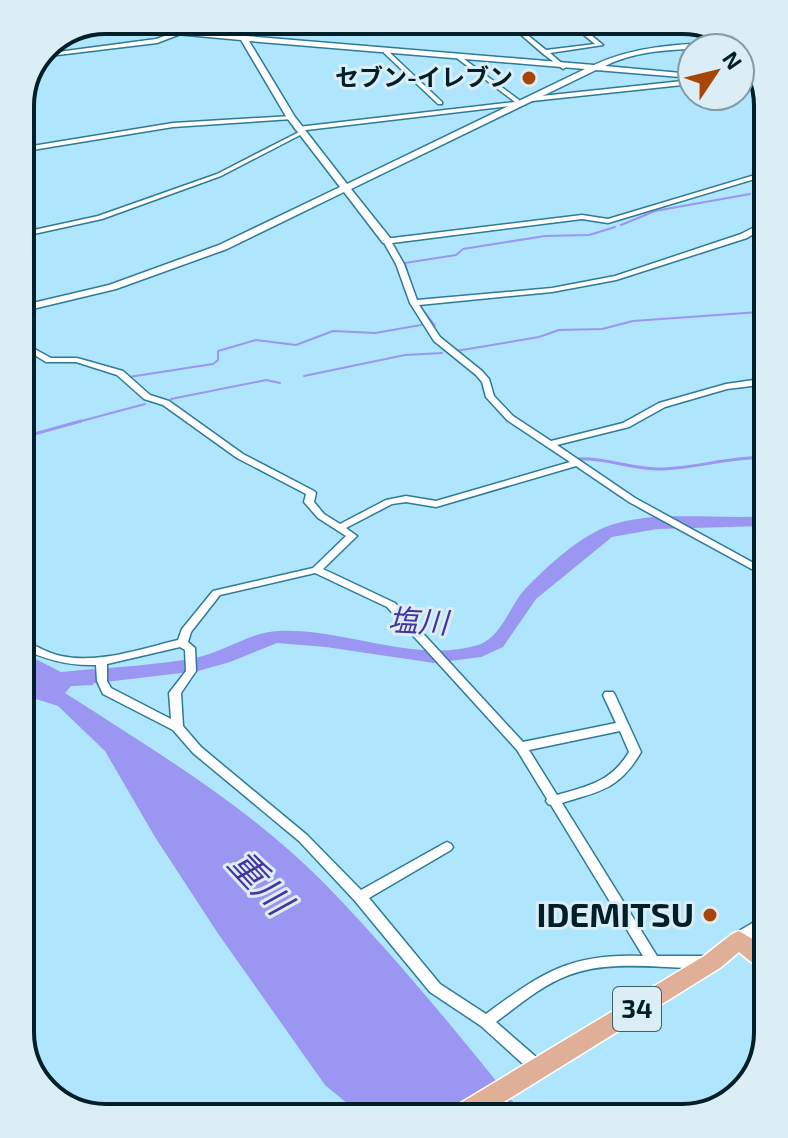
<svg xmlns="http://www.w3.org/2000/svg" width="788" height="1138" viewBox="0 0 788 1138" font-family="'Exo 2','Noto Sans JP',sans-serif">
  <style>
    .water { fill: #9b96f2 }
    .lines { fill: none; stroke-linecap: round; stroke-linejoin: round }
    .stream-far2 { stroke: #9b96f2; stroke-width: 2 }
    .stream-far1 { stroke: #9b96f2; stroke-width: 3 }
    .stream { stroke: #9b96f2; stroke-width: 4 }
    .river { fill: #9b96f2; fill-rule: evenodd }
    .minor-casing { stroke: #2d7b96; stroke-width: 3 }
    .tertiary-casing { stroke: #2d7b96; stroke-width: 3 }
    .primary-casing { stroke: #fff; stroke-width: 3 }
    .minor { fill: #fff; fill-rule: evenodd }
    .tertiary { fill: #fff; fill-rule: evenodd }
    .primary { fill: #dfaf98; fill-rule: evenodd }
    .poi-dot { fill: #a84509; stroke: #dbedf5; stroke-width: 3 }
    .labels { text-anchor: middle; stroke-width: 6; stroke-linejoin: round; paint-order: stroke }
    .far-poi-label { font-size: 24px; font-weight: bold; fill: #001f29; stroke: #dbedf5; text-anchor: end }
    .shield { fill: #dbedf5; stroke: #425d66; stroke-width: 2 }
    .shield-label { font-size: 26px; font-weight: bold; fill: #001f29 }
    .water-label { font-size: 30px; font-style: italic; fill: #47359d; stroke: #dbedf5 }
    .near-poi-label { font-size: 34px; font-weight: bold; fill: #001f29; stroke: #dbedf5; text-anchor: end }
    .near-water-label { font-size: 36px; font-style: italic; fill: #47359d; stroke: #dbedf5 }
    .rim { fill: none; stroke: #001f29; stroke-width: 4 }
  </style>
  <rect width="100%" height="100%" fill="#afe6fd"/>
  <!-- water -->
  <path class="water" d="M20 651 61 672 93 669V685L71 686 65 693C155 751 249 807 324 883 396 957 462 1038 526 1118H365L325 1085 219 935 155 837 105 751 58 706 20 694Z"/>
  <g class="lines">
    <!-- stream-far2 -->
    <g class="stream-far2">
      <polyline points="621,225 655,211 750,194"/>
      <polyline points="411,285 405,263 456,255 463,249 545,236 589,235 615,227"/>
      <polyline points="418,303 435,326"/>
      <polyline points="20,341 48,357"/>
      <polyline points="456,351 539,337 559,330 602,329 633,321 759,312 754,297 768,294"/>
      <polyline points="304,376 405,355 442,353"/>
      <polyline points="129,377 213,364 218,360 218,351 256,340 296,345 333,331 375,333 421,325"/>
      <polyline points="171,399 266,380 280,383"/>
      <polyline points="74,423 145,404"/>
    </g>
    <!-- stream-far1 -->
    <g class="stream-far1">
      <polyline points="20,438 81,421"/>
      <path d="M576 459C606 457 633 470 662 469 698 468 732 456 768 458"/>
    </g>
    <!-- stream -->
    <polyline class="stream" points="675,1118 695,1115"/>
    <!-- river -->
    <path class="river" d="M768 516V526L657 529 612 537 536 599 503 647 481 657 434 663 326 647 277 643 230 662 198 671 72 686 65 684 62 679 65 674 72 672C114 666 157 666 199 657 226 651 250 632 279 631 342 628 417 664 478 645 503 637 510 603 528 586 550 564 581 535 611 525 657 510 719 520 768 516Z"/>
    <!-- minor casing -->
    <g class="minor-casing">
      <g id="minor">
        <path d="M561 20H573L603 45 550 53 565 66 566 67 563 69 542 53 518 32ZM568 22 595 44 546 50 525 33Z"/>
        <polygon points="676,20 683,20 728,48 721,48"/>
        <polygon points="176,32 179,34 178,35 157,43 41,57 43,54 156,39"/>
        <polygon points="384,51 388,51 442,102 442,104 438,104 384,53"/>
        <polygon points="460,56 519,100 520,102 526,102 526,104 298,131 295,129 298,127 515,102 458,59 458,57"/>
        <polygon points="740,56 754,73 754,75 750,75 740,62"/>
        <polygon points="753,78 757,78 762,84 764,91 761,90 752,79"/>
        <polygon points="692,80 692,84 532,101 529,99 532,97"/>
        <polygon points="291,116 294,118 293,119 173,127 20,152 20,148 173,123"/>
        <polygon points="299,132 304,133 221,176 102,219 20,237 20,233 98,216 217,174"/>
        <path d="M768 171V175L608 223 582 219 392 243 404 264 417 300 552 288 615 276 741 234 768 220V225L747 238 616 280 552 292 419 305 440 337 482 371 489 379 494 396 513 416 551 441 623 423 659 403 726 384 768 378V384L727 389 665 407 629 427 557 445 635 498 768 571V578L629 502 576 466 436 507 406 502 392 504 346 528 357 536 323 569 395 603 523 742 616 723 603 695 605 692H613L615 695 641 752C619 790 600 791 562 803L657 956H706L711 958 713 962 711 966 706 968C662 969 612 959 569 975 542 985 519 1005 496 1022L543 1063 545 1068 543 1073 538 1074 533 1073 481 1026 430 992 355 901 299 841 193 753 173 730 103 694 97 681 96 665C68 666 45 660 20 647V639C34 644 46 653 61 656 99 664 140 649 178 640L182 629 213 591 313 568 346 536 318 518 304 502 306 494 237 458 163 405 144 399 117 375 76 362H46L20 346V341L51 358H77L123 371 150 395 169 401 243 454 314 491 316 493 314 502 324 514 340 524 386 500 406 496 436 501 570 462 507 420 486 397 482 382 476 375 434 341 410 303 396 264 383 241 384 239 582 215 608 219ZM315 573 387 607 517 750 547 799 546 801 548 804 551 805 643 956C569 953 542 973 486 1014L440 984 369 898 451 850 453 847 451 844 447 842 443 844 361 890 307 835 201 747 183 726 181 693 196 671 195 648 188 642 191 632 220 595ZM180 647 185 650 186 671 169 693 171 719 111 688 107 681V664ZM620 731 629 752C611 782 588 786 557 795L529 750Z"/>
      </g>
    </g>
    <!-- tertiary casing -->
    <g class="tertiary-casing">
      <g id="tertiary">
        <path d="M229 20H237L246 36 594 65C639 44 688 44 736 42L740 46C694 51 648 45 605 66L692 74V78L596 70 351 189 391 239V243H383L344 192 227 249 116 289 20 312V306L109 285 219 245 340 187 287 118 241 40 89 26 98 23 238 35ZM249 41 585 69 347 184 295 117Z"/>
        <polygon points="740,76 760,77 761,81 740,80"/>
        <path d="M768 914V931C757 938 745 950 732 945L730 940 732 935Z"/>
      </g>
    </g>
    <!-- primary casing -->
    <g class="primary-casing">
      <g id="primary">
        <polygon points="766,913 768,914 768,945 761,942 756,922 759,916"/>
        <polygon points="739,931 768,948 768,966 751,962 739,952 720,968 478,1118 445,1118 449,1110 704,956 732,934"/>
      </g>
    </g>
    <!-- minor -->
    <use href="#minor" class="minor"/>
    <!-- tertiary -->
    <use href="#tertiary" class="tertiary"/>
    <!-- primary -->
    <use href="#primary" class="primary"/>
  </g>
  <!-- markers -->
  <g class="poi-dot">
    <circle cx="529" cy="78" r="8"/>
    <circle cx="710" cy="915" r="8"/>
  </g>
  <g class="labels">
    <!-- far-poi labels -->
    <g class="far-poi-label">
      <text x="513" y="86">セブン-イレブン</text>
    </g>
    <!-- shield labels -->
    <rect class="shield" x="613" y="987" width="48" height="44" rx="6"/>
    <g class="shield-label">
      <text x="637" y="1018">34</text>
    </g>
    <!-- water labels -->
    <g class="water-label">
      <text transform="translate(418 622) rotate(3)" y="10">塩川</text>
    </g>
    <!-- near-poi labels -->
    <g class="near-poi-label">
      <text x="694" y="927">IDEMITSU</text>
    </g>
    <!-- near-water labels -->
    <g class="near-water-label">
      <text transform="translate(260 882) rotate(47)" y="13">重川</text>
    </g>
  </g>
  <!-- crop -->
  <path d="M0 0H788V1138H0ZM106 34H682A72 72 0 0 1 754 106V1032A72 72 0 0 1 682 1104H106A72 72 0 0 1 34 1032V106A72 72 0 0 1 106 34Z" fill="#dbedf5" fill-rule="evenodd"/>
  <path class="rim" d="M106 34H682A72 72 0 0 1 754 106V1032A72 72 0 0 1 682 1104H106A72 72 0 0 1 34 1032V106A72 72 0 0 1 106 34Z"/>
  <!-- north arrow -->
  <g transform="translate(716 72) rotate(55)"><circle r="38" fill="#dbedf5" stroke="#839ba3" stroke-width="2"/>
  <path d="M0-6L14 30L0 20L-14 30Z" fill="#a84509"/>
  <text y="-12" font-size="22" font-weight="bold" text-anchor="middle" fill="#001f29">N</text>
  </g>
</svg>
